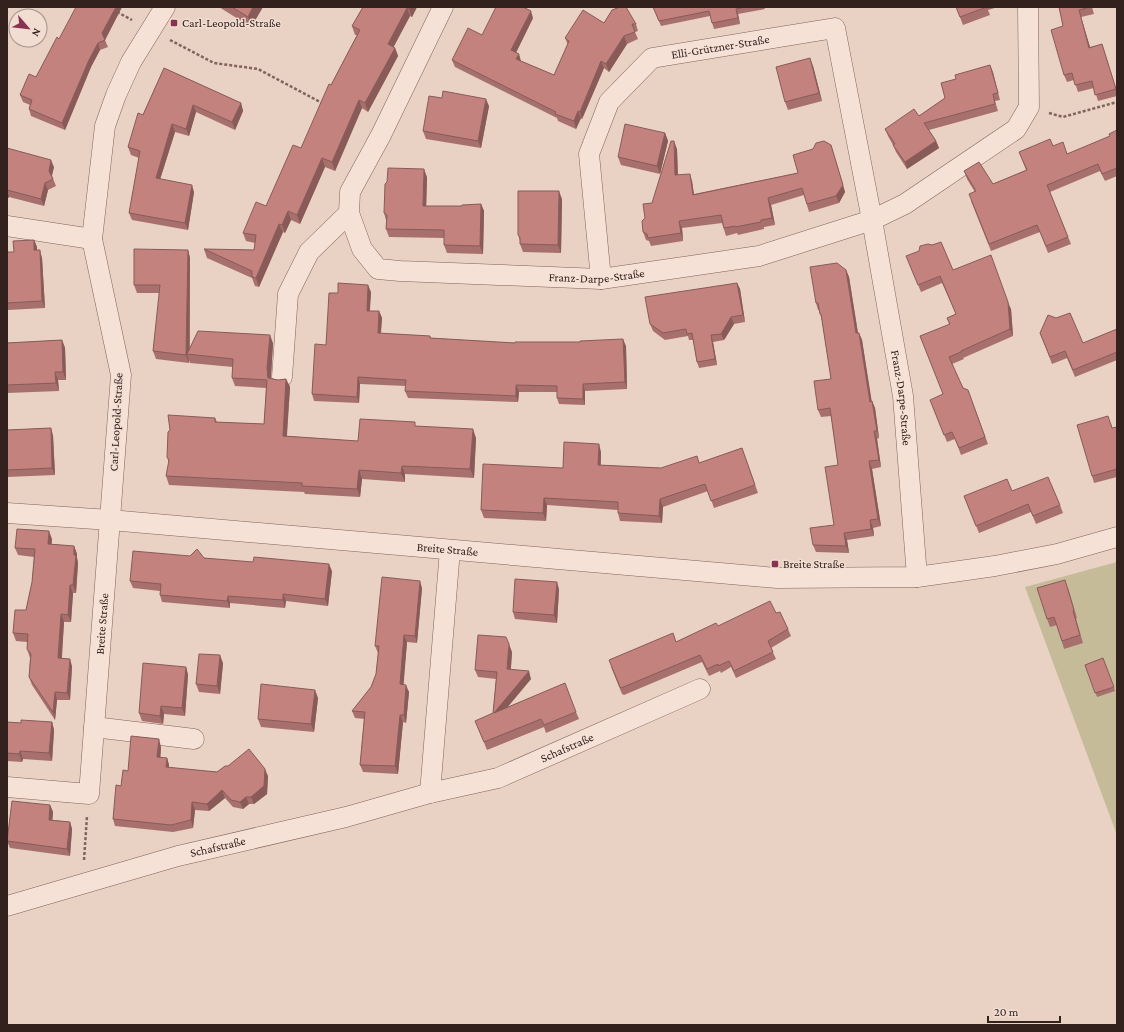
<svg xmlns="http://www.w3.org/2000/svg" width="1124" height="1032" viewBox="0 0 1124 1032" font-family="'Crimson Pro',serif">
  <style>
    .grass { fill: #c5bb99 }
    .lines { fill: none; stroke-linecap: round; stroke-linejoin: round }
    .street-casing { stroke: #81635c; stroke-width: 21 }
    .path { stroke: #81635c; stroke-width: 2.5; stroke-dasharray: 3 2; stroke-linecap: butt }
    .street { stroke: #f5e1d5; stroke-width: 20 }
    .wall { fill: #a8706c }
    .shaded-wall { fill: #885b58 }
    .building { fill: #c3827d; stroke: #885b58 }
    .poi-dot { fill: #893351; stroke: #f1ddd2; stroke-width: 1.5 }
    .labels { text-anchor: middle; stroke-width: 3; stroke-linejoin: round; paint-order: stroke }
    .poi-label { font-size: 12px; fill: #33211e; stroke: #f1ddd2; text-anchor: start }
    .street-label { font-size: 12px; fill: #33211e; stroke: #f1ddd2 }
  </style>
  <rect width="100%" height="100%" fill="#e9d1c3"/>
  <!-- grass -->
  <polygon class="grass" points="1117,562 1117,835 1025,587"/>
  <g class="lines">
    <!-- street casing -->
    <g class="street-casing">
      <g id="street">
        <path id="s1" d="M443 7 381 135 350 192 349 213 362 249 378 269 400 271 601 279 759 256 872 220 905 204 1016 129 1029 107 1028 7"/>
        <polyline points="7,226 92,239"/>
        <path id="s2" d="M601 279 589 154 609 102 652 58 835 28 872 220 903 396 917 577"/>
        <polyline points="282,377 288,294 309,252 349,213"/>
        <path id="s3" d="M7 513 110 520 777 578 917 577 995 566 1057 554 1117 537"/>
        <polyline points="94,727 194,739"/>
        <path id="s4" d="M7 787 89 794 121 375 92 239 105 126 116 95 131 62 165 7"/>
        <polyline points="430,793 450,550"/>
        <path id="s5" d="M7 906 178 856 346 817 430 793 498 778 700 689"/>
      </g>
    </g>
    <!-- path -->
    <g class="path">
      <polyline points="117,12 132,20"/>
      <polyline points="170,40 214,63 258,69 322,103"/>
      <polyline points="1049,113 1063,117 1117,102"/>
      <polyline points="84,860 87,816"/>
    </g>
    <!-- street -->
    <use href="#street" class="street"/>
  </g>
  <!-- wall -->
  <g class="wall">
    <polygon points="122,7 105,40 108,47 100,50 91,67 65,130 31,116 29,109 30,105 23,102 20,95 36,77 59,39"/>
    <polygon points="219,7 263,7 251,27"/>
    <polygon points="363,7 417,7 412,17 410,16 393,47 395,48 398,56 368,112 362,108 335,171 325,167 300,224 291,220 285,233 283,232 259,287 255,286 252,278 207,258 204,249 254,250 255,243 246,241 243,233 266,206 301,148 331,85 357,35 355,35 352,26"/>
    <polygon points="653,7 764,7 765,9 738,14 740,24 714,29 710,16 661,26"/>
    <polygon points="956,7 998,7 988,10 990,15 963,25"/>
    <polygon points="1059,7 1092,7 1094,14 1081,17 1090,47 1102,44 1117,91 1117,96 1098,101 1094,88 1078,92 1074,80 1067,82 1064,75 1063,26"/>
    <polygon points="533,18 516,52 521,61 554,75 568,45 565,38 604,23 636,24 638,31 635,32 638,39 627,44 609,72 604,68 582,119 581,118 576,129 558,121 557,118 455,67 452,60 482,35"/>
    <polygon points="990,65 1000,100 995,101 998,111 929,130 936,141 939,148 907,169 896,152 893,145 888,136 885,129 919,116 945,98 956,79"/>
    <polygon points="813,66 822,101 788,110 785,102"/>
    <polygon points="164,68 241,103 243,111 235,130 196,112 189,136 175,132 160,179 194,192 188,230 132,220 129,213 139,158 131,155 128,147"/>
    <polygon points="442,98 489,106 481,148 426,139 423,131"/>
    <polygon points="1117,130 1117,176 1105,181 1100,171 1050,192 1071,244 1048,253 1040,232 991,251 971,201 975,192 967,179 964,171 993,184 1026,170 1019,152 1053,146 1067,154 1110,137"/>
    <polygon points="665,133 668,141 660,174 621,165 618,157"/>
    <polygon points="831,145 845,192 839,203 809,212 804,195 771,205 775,225 764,227 764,229 738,235 737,233 726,236 722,223 682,228 683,241 651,246 649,241 646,240 643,232 645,218 677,149 678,175 692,181 694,194 798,173"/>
    <polygon points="7,148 54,167 52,176 56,186 48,190 44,206 9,197 8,198 7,198"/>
    <polygon points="427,177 426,206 462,206 481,204 484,211 483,254 447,253 444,245 444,238 389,237 386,229 386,220 384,213"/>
    <polygon points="562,199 561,253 523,252 520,244 520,241 518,235"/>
    <polygon points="34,240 37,247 37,250 42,258 45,308 8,310 7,308 7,252 14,252"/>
    <polygon points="188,250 190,258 190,349 273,343 271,378 278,380 286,379 290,387 287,436 358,441 417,426 476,438 474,478 405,474 405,482 362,479 360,497 305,494 304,492 169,485 166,476 169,463 167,457 215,418 217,422 264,424 266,388 235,386 232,378 233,367 190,363 189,360 189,363 156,359 153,351 160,293 137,293 134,285"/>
    <polygon points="906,256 953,270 1011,309 1013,336 963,358 964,359 952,364 963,388 968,390 988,444 961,455 955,439 947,442 933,407 943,394 949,324 947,318 956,314 942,283 921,292"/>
    <polygon points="846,270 849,277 858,333 859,333 862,340 871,401 872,401 875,408 879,438 877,439 881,467 872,469 881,526 873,528 874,536 847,540 849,553 816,552 813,545 834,525 838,465 831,416 821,417 818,410 831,379 822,320 819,310 818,310 816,303"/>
    <polygon points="737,283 740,289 745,322 734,324 724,340 713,342 717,365 699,368 697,362 693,340 689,340 688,336 665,340 653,331 650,324"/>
    <polygon points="371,292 370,311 379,311 382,318 381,334 430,336 431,338 515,343 626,346 627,389 585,391 585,405 559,404 557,398 557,392 519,392 518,402 408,398 405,391 406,386 360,384 359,403 314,401 312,394 326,345 338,293"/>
    <polygon points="1117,329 1117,360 1075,377 1067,358 1052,364 1040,333 1083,343"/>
    <polygon points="62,340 65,348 66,380 58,380 59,391 7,393 7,343"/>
    <polygon points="1111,423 1112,428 1117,427 1117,477 1094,483 1092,476"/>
    <polygon points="51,428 53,436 55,475 7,477 7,430"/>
    <polygon points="742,448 758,493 714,508 708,491 663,507 662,523 620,521 618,513 618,510 547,505 546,521 484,518 481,510 563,468 601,452 601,465 661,468 699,463"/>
    <polygon points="1012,491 1060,505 1063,513 1036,524 1031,512 979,533 964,496"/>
    <polygon points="52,539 51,544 74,546 77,554 77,558 78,563 76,593 73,593 71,622 64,622 62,658 72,666 70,700 57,700 55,720 32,685 29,677 30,658 27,649 27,642 16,641 13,633 26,610 32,582 34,557 18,555 15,548"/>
    <polygon points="204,558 332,571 328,606 286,601 285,608 230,603 230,608 162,602 160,595 160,591 133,588 130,581"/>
    <polygon points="422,588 417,643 407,642 403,685 409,692 406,723 403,722 398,774 363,772 360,765 364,719 355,718 352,711 371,687 376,674 378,653 375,646"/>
    <polygon points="1068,588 1077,618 1076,619 1083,643 1064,649 1057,625 1050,627 1047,619"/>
    <polygon points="559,589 557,623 515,619 513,612"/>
    <polygon points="776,613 788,629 791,636 771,648 776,659 736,678 731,667 721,673 720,671 709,676 702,662 624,695 622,694 611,667 718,626"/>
    <polygon points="512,652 511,669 531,679 507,707 576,712 579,719 546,733 544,727 487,750 478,728 493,713 496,679 478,677 475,670"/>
    <polygon points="1103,658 1115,691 1097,697 1085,665"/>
    <polygon points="223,663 220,694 199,692 196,684"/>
    <polygon points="186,667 188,675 185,716 164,714 163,724 142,721 139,713"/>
    <polygon points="318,698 314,732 261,727 258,719"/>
    <polygon points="7,722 21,723 52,722 54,730 52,761 23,759 22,762 7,761"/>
    <polygon points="161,747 160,758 167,758 169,765 169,768 268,776 267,794 254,804 249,804 243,809 233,807 225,798 209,811 195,810 193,828 173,832 115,826 113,819 121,786 128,771"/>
    <polygon points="50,805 53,812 52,820 70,822 72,829 70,856 10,848 7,841"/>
  </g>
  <!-- shaded-wall -->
  <g class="shaded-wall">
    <polygon points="116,7 122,7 105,40 102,33"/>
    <polygon points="253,7 263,7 251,27 248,17"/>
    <polygon points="410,7 417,7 412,17 409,9"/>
    <polygon points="407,8 410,16 391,52 388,44"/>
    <polygon points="736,9 738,14 740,24 738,18"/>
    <polygon points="1079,10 1081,17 1092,54 1089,48"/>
    <polygon points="531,11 533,18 514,57 511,50"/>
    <polygon points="624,36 627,44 609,72 606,64"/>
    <polygon points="98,43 100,50 91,67 65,130 62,123 89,60"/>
    <polygon points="395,48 398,56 368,112 365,103"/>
    <polygon points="519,54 521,61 516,59"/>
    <polygon points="810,58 813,66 822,101 819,93"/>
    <polygon points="601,61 604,68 582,119 580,112"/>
    <polygon points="990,65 993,72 1000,100"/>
    <polygon points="486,99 489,106 481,148 478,141"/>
    <polygon points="359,100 362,108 335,171 332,162"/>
    <polygon points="241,103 243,111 235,130 232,122"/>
    <polygon points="193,105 196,112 189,136 186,129"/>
    <polygon points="578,111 581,118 576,129 574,121"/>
    <polygon points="172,124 175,132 158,186 156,178"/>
    <polygon points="665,133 668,141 660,174 657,166"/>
    <polygon points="674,141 677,149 678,183 675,175"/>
    <polygon points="936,141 939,148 907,169 905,162"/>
    <polygon points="831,145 845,192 839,203 836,196"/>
    <polygon points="322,158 325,167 300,224 297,215"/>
    <polygon points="51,160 54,167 51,178 49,171"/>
    <polygon points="424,169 427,177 426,214 423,206"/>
    <polygon points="690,174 692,181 695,202 693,195"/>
    <polygon points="45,183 48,190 44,206 41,199"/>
    <polygon points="192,185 194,192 188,230 185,223"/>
    <polygon points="7,191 9,197 8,198 7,195"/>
    <polygon points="559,191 562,199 561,253 558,245"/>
    <polygon points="768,198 771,205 775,225 772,218"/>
    <polygon points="481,204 484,211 483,254 480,246"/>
    <polygon points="288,211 291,220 285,233 282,225"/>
    <polygon points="679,221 682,228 683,241 681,233"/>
    <polygon points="279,224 283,232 259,287 256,278"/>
    <polygon points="34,240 37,247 37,258 34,250"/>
    <polygon points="40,250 42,258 45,308 42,301"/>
    <polygon points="188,250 190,258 189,354 187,354 189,360 189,363 186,355"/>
    <polygon points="846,270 849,277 859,340 856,333"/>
    <polygon points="737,283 740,289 745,322 743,315"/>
    <polygon points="368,285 371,292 369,317 367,311"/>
    <polygon points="1008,302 1011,309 1013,336 1010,329"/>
    <polygon points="379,311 382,318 380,340 378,333"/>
    <polygon points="731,317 734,324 724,340 721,334"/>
    <polygon points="859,333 862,340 873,409 870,402"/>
    <polygon points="270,335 273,343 271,376 271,386 268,378 267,368"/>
    <polygon points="711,335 713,342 717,365 715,359"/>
    <polygon points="623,339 626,346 627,389 625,382"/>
    <polygon points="62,340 65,348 66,380 63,372"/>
    <polygon points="55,372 58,380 59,391 56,383"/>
    <polygon points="358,377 360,384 359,403 357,397"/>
    <polygon points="286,379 290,387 286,445 283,436"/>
    <polygon points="583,384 585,391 585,405 583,399"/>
    <polygon points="516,385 519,392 518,402 516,396"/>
    <polygon points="872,401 875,408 879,438 877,431"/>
    <polygon points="51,428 53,436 55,475 52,468"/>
    <polygon points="473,429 476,438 474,478 470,469"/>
    <polygon points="874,431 877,439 881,467 879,460"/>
    <polygon points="599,444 601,452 600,472 598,465"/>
    <polygon points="869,461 872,469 881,526 878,519"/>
    <polygon points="402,466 405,474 405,482 401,473"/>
    <polygon points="359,470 362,479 360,497 357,489"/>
    <polygon points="544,498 547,505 546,521 543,513"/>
    <polygon points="660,499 663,507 662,523 659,516"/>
    <polygon points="870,520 873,528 874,536 871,529"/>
    <polygon points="49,531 52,539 51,552 48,544"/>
    <polygon points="844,533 847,540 849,553 846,546"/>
    <polygon points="74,546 77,554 77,558 78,563 76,593 73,585 74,555"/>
    <polygon points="329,564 332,571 328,606 325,599"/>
    <polygon points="420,581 422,588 417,643 415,636"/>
    <polygon points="557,582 559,589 557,623 554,615"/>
    <polygon points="70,585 73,593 71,622 68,615"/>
    <polygon points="283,594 286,601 285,608 283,600"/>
    <polygon points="228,596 230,603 230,608 227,601"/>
    <polygon points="61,614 64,622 61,665 58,658"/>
    <polygon points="404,635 407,642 403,692 400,684"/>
    <polygon points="509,644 512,652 510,677 507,669"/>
    <polygon points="220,655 223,663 220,694 217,686"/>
    <polygon points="70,659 72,666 70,700 67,693"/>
    <polygon points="186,667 188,675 185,716 182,708"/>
    <polygon points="529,671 531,679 497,720 494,713"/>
    <polygon points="406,685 409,692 406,723 404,715"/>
    <polygon points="315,690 318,698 314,732 311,724"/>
    <polygon points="55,692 57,700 55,720 53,712"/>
    <polygon points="161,706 164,714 163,724 160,716"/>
    <polygon points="400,715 403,722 398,774 395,766"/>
    <polygon points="52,722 54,730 52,761 49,753"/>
    <polygon points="159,739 161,747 160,765 157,757"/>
    <polygon points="20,751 23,759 22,762 19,754"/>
    <polygon points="167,758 169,765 168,775 166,767"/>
    <polygon points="265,769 268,776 267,794 254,804 251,797"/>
    <polygon points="222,790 225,798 209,811 207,804"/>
    <polygon points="246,797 249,804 243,809 240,802"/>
    <polygon points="192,802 195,810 193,828 191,820"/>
    <polygon points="50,805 53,812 52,827 49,820"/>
    <polygon points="70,822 72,829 70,856 67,849"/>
  </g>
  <!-- building -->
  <g class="building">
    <polygon points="76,7 116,7 102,33 105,40 98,43 89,60 62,123 29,109 32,100 20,95 29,74 36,77 57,37 59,39"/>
    <polygon points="232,7 253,7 248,17"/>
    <polygon points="363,7 410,7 409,9 407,8 388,44 395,48 365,103 359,100 332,162 322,158 297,215 288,211 282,225 279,224 256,278 252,277 252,271 204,249 254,250 256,235 243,233 256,202 266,206 293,145 301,148 329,84 331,85 360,30 352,26"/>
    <polygon points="496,7 523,7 531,11 511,50 519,54 516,59 554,75 569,41 565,38 583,10 604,23 612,10 620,7 626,7 636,24 632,24 635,32 624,36 606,64 601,61 580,112 578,111 574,121 555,114 556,112 452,60 468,28 482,35"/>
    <polygon points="653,7 745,7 736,9 738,18 712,23 709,11 659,21"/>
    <polygon points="956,7 987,7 960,17"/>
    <polygon points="1059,7 1090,7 1079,10 1089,48 1102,44 1116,89 1095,95 1092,81 1075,85 1072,73 1064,75 1051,30 1063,26"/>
    <polygon points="810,58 819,93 785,102 776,67"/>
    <polygon points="990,65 998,93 993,94 995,104 924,123 936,141 905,162 893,145 895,144 885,129 914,109 919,116 945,98 941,83 956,79 955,75"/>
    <polygon points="164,68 241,103 232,122 193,105 186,129 172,124 156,178 192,185 185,223 129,213 140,151 128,147 138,113 143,115"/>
    <polygon points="443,91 486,99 478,141 423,131 429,96 442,98"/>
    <polygon points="625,124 665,133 657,166 618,157"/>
    <polygon points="1117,130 1117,168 1102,174 1098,164 1047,185 1068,237 1046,246 1037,225 989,244 969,194 976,191 964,171 979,162 993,184 1027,170 1019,152 1050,139 1053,146 1063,142 1067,154 1110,136 1109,134"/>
    <polygon points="671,141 674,141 675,175 690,174 693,195 798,173 793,155 813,149 816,143 824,141 831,145 843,185 836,196 807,204 802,188 768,198 772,218 761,220 761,222 735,227 735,226 724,228 721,215 679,221 681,233 648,238 647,234 643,232 642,221 645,218 643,204 652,203"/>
    <polygon points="7,148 51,160 49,171 53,179 45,183 41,199 7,190"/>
    <polygon points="388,168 424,169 423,206 462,206 462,205 481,204 480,246 444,245 444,230 386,229 387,215 384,213 385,184 387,182"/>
    <polygon points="518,191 559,191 558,245 520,244 520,237 518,235"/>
    <polygon points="34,240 34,250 40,250 42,301 7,303 7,252 14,252 13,241"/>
    <polygon points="941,242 953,270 991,255 1008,302 1010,329 961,351 961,352 949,357 963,388 968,390 985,437 959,448 952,432 944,435 930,400 943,394 920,336 950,324 947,318 956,314 940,276 918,285 906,256 919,251 920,246 928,244 932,245"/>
    <polygon points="134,249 188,250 186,355 153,351 160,285 134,285"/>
    <polygon points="837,263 846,270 856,333 859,333 870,402 872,401 877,431 874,431 879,460 869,461 878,519 870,520 871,529 844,533 846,546 813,545 810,528 834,525 825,467 838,465 830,408 818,410 814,381 831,379 821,314 820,314 818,303 816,303 810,267"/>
    <polygon points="338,283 368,285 367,311 379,311 378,333 430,336 430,338 515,343 515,342 580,342 580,341 623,339 625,382 583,384 583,399 557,398 557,386 516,385 516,396 405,391 406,380 358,377 357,397 312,394 315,344 326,345 329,293 338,293"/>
    <polygon points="737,283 743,315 731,317 721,334 711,335 715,359 697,362 692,333 687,334 686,329 663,333 650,324 645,297"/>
    <polygon points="1070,313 1083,343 1117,329 1117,352 1073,370 1065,351 1050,357 1040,333 1048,315 1056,318"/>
    <polygon points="198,331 270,335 267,368 268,378 278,380 286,379 283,436 358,441 360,419 415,422 415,426 473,429 470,469 402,466 401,473 359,470 357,489 302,486 302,483 166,476 169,460 167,457 168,432 170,430 168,415 215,418 215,422 264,424 267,380 232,378 233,359 187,354"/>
    <polygon points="62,340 63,372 55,372 56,383 7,385 7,343"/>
    <polygon points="1108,416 1112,428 1117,427 1117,469 1092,476 1077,425"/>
    <polygon points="51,428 52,468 7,470 7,430"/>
    <polygon points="564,442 599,444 598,465 661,468 697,456 699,463 742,448 755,485 711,501 705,484 660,499 659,516 618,513 618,502 544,498 543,513 481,510 483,464 563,468"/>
    <polygon points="1048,477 1060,505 1033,516 1028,504 976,526 964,496 1007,479 1012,491"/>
    <polygon points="17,529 49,531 48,544 74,546 74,555 76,555 73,585 70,585 68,615 61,614 58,658 70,659 67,693 55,692 53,712 29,677 31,654 27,649 28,634 13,633 15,610 26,610 32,582 35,549 15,548"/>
    <polygon points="197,549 204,558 253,562 254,557 329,564 325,599 283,594 283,600 228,596 227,601 160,595 161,584 130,581 133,551 190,556"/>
    <polygon points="382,577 420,581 415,636 404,635 400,684 406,685 404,715 400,715 395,766 360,765 365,712 352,711 371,687 376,674 379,646 375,646"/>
    <polygon points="515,579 557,582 554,615 513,612"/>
    <polygon points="1065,580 1074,610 1073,611 1080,635 1062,641 1054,617 1047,619 1037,588"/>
    <polygon points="770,601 776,613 780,612 788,629 768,641 773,652 734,671 729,661 718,666 718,664 707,669 700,655 621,688 620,687 609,660 673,633 676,642 716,623 718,626"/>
    <polygon points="478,635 506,637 509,644 507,669 529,671 494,713 565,683 576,712 544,725 541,719 484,742 475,721 493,713 497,672 475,670"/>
    <polygon points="199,654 220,655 217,686 196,684"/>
    <polygon points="1103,658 1114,687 1095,693 1085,665"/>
    <polygon points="143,663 186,667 182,708 161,706 160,716 139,713"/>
    <polygon points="261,684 315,690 311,724 258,719"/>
    <polygon points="21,720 52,722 49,753 20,751 19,754 7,753 7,722 21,723"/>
    <polygon points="131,736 159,739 157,757 167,758 166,767 217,772 225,766 228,766 249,749 265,769 264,786 251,797 246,797 240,802 231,800 222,790 207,804 192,802 191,820 171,825 113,819 116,785 121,786 123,770 128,771"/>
    <polygon points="12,801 50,805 49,820 70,822 67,849 7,841"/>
  </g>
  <!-- markers -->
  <g class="poi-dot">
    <rect x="170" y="19" width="8" height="8" rx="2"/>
    <rect x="771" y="560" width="8" height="8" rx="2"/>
  </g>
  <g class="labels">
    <!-- poi labels -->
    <g class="poi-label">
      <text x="182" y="27">Carl-Leopold-Straße</text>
      <text x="783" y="568">Breite Straße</text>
    </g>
    <!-- street labels -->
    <g class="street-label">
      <text dy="4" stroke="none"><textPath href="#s2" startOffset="312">Elli-Grützner-Straße</textPath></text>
      <text dy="4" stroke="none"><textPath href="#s1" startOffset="511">Franz-Darpe-Straße</textPath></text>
      <text dy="4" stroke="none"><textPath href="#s2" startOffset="804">Franz-Darpe-Straße</textPath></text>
      <text transform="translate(116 422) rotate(-87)" y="4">Carl-Leopold-Straße</text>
      <text dy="4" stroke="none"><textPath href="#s3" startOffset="442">Breite Straße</textPath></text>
      <text dy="4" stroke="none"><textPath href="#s4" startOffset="253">Breite Straße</textPath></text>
      <text dy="4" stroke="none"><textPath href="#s5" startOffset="583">Schafstraße</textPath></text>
      <text dy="4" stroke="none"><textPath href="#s5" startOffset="219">Schafstraße</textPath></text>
    </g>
  </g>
  <!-- border -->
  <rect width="1124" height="1032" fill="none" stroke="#33211e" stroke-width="16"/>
  <!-- north arrow -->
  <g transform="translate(28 28) rotate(118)"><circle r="19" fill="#f1ddd2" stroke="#a5928a"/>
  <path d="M0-3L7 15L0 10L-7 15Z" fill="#893351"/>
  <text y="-6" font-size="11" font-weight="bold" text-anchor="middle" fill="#33211e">N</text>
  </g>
  <!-- scale -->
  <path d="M988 1016v6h72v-6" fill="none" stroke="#33211e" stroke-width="2"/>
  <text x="994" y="1016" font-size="12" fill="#33211e" stroke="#f1ddd2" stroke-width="3" paint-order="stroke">20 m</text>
</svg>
